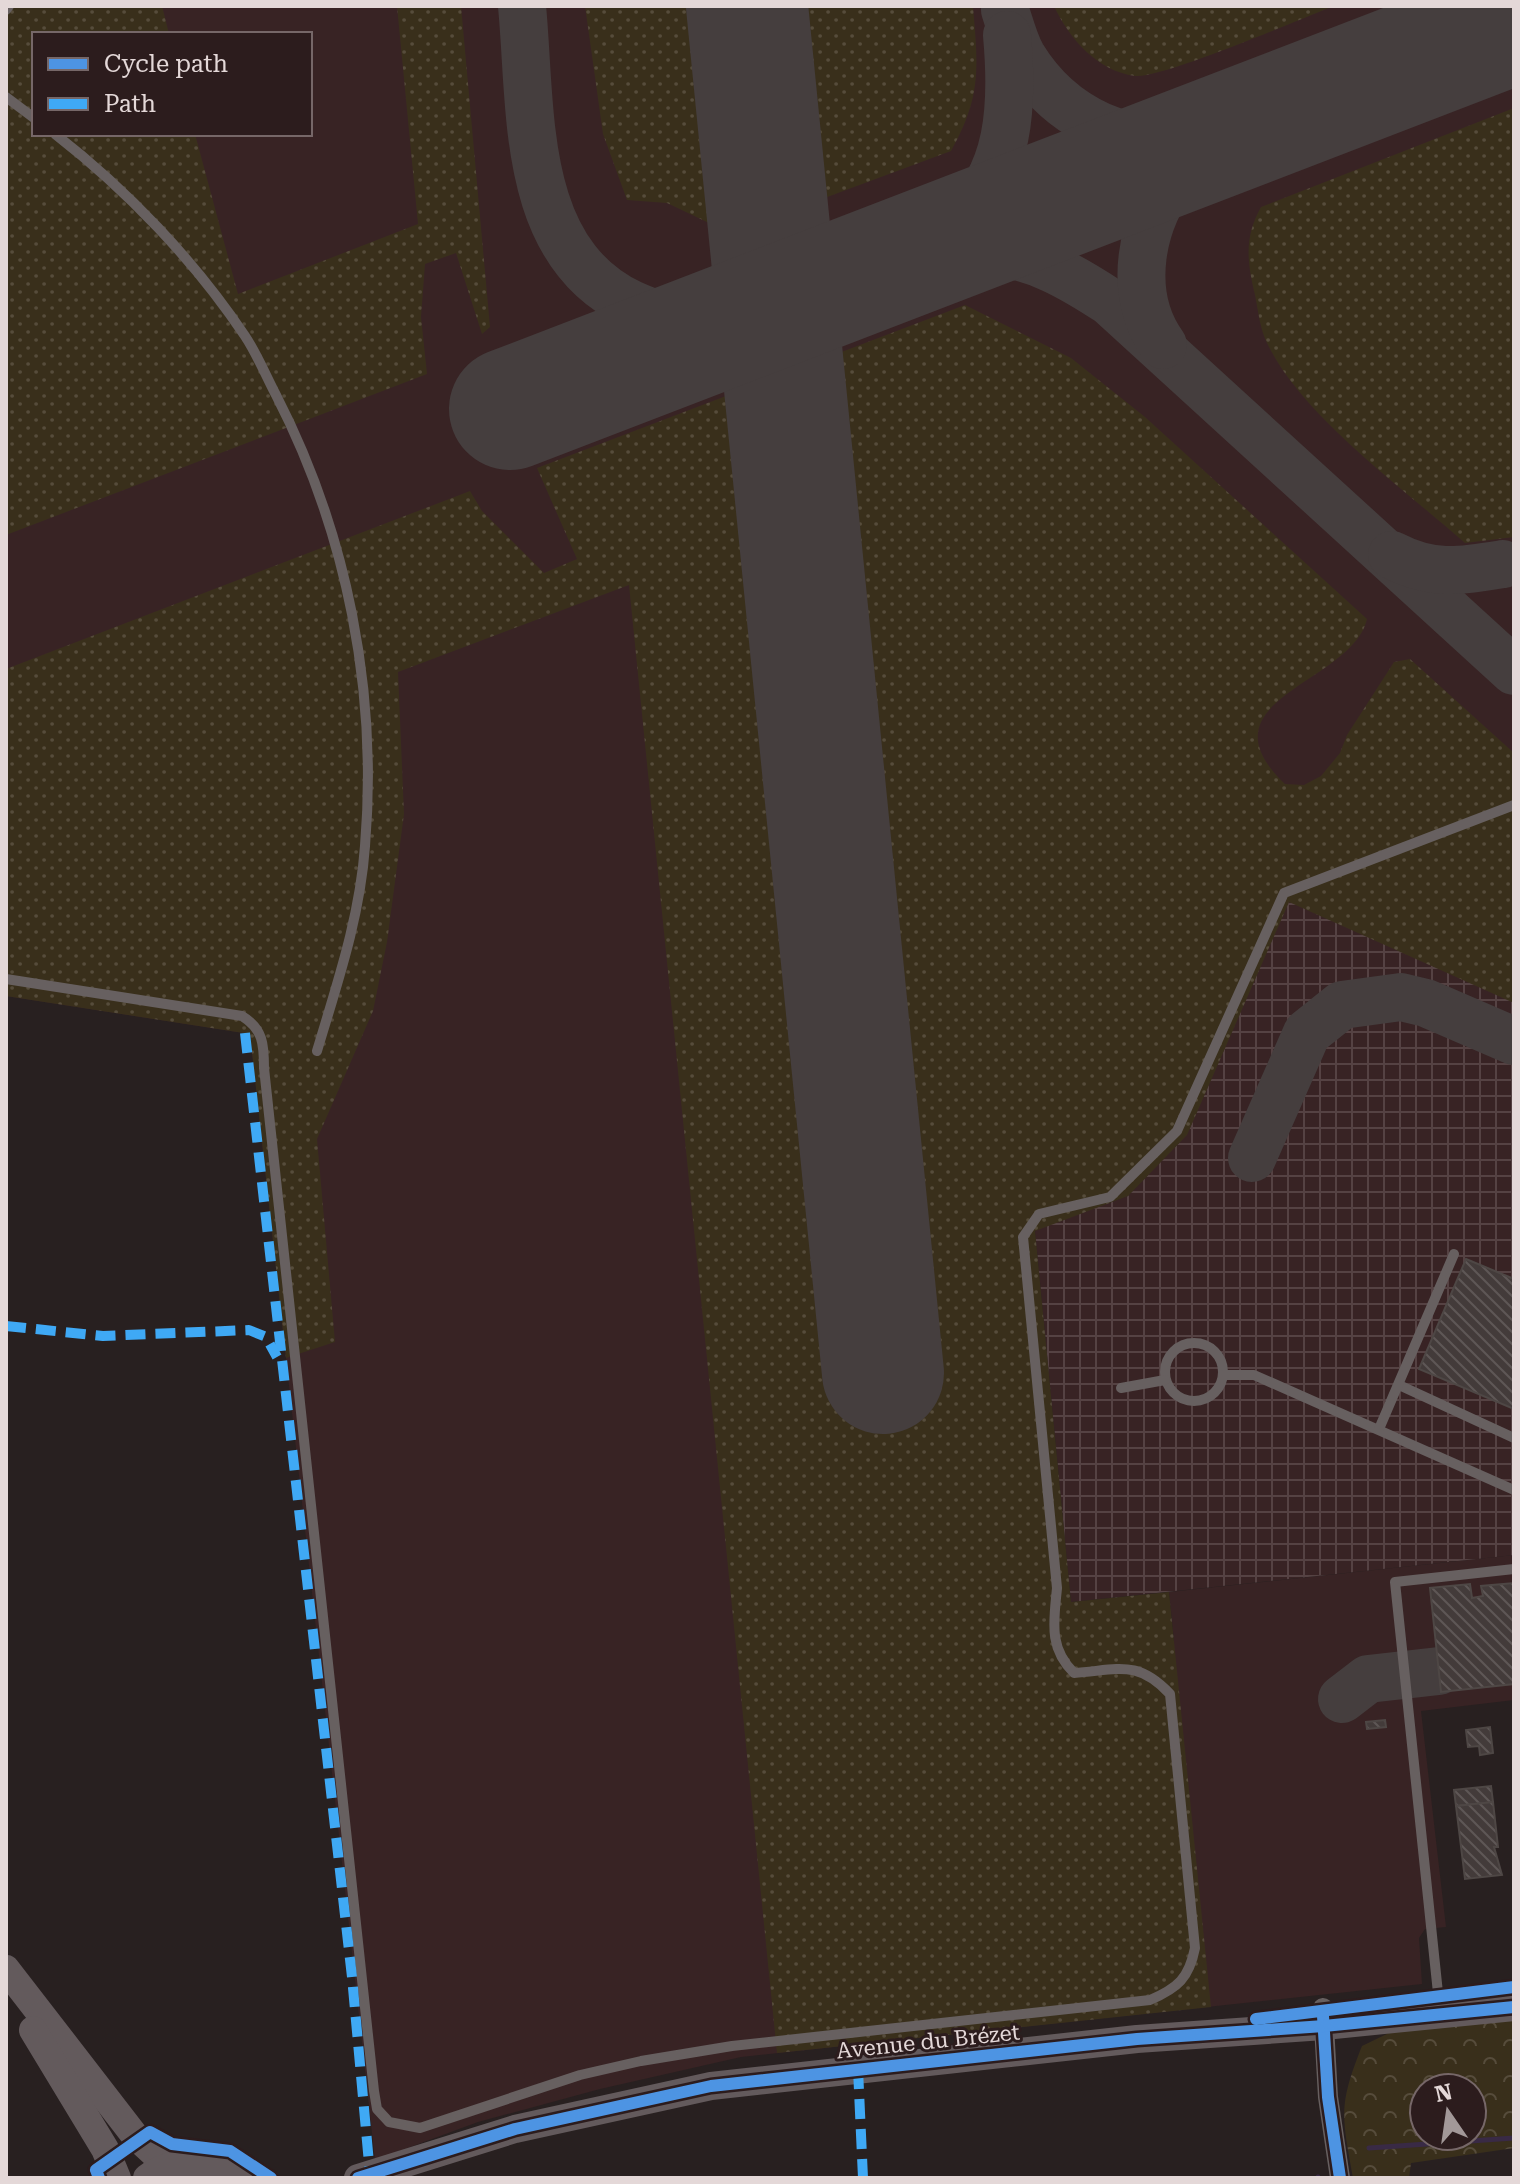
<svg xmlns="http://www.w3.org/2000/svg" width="1520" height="2184" viewBox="0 0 1520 2184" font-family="'Roboto Serif',serif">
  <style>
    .built { fill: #382324; fill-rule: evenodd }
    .industrial { fill: url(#industrial-grid) }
    .grass { fill: url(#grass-dots) }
    .forest { fill: url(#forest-crowns); fill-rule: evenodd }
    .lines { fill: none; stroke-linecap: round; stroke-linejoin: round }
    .stream { stroke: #392a45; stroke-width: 5 }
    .taxiway { stroke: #453e3e; stroke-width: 48 }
    .runway { stroke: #453e3e; stroke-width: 122 }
    .building { fill: url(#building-back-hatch); stroke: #4e4745; stroke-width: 2 }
    .service { stroke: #676060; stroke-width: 10 }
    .minor { stroke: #676060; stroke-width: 20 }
    .secondary { stroke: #635a5c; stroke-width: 28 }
    .quiet { stroke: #3fa9f5; stroke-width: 10; stroke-dasharray: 20 10; stroke-linecap: butt }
    .cycleway-casing { stroke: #2c1c1d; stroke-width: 17 }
    .cycleway { stroke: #4d94e3; stroke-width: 12 }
    .labels { text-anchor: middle; stroke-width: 6; stroke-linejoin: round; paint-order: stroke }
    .street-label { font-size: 22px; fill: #e4d8d8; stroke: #2c1c1d }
  </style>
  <defs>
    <pattern id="industrial-grid" width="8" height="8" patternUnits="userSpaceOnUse" patternTransform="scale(2)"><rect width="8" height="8" fill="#382324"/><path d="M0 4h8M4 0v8" fill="none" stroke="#554243"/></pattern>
    <pattern id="grass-dots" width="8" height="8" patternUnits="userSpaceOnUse" patternTransform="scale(2)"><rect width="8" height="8" fill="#392f1b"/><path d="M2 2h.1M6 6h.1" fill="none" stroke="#564c3b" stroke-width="1.8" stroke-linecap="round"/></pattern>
    <pattern id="forest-crowns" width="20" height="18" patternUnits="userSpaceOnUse" patternTransform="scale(2)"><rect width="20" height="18" fill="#392f1b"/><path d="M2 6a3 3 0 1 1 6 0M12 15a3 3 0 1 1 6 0" fill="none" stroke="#564c3b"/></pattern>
    <pattern id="building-back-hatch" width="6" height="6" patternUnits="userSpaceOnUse" patternTransform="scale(2)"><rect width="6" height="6" fill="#433b3a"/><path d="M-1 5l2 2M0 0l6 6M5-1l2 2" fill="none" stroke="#5e5756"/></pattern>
  </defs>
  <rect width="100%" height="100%" fill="#282020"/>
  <!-- built -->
  <path class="built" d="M6 6H1514V815L1128 1196 1035 1231 1075 1649 1174 1641 1169 1592 1514 1555V1700L1421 1711 1446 1927 1425 1929 1419 1938 1422 1984 741 2057 600 2089 478 2122 375 2160 250 1034 6 996ZM34 34H310V134H34Z"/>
  <!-- industrial -->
  <polygon class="industrial" points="1514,814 1514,1555 1071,1602 1035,1230 1128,1196 1187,1135 1289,901"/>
  <!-- grass -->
  <g class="grass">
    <polygon points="6,6 162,6 169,34 34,34 34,134 195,134 238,294 418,224 397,6 461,6 490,327 482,334 456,253 425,264 421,317 427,374 6,535"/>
    <path d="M585 6H973C978 67 982 96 951 151L730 233 667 203 627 200 603 134Z"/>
    <path d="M1054 6H1334C1300 19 1162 79 1135 76 1097 71 1069 38 1054 6Z"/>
    <path d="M1514 108V537L1465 543C1404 489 1301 415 1267 343 1260 329 1258 310 1255 295 1247 262 1244 237 1261 207Z"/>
    <path d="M965 305 1071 358 1145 417 1367 619C1352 684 1196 699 1285 784L1304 785 1321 776 1340 753 1347 735 1394 662 1410 659 1514 753V1003L1289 902 1187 1135 1128 1196 1035 1231 1071 1602 1169 1592 1211 2007 777 2053 629 585 398 672 404 814 387 942 373 1011 317 1139 335 1342 286 1358 250 1034 6 996V669L470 491 482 511 544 573 577 559 537 468Z"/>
  </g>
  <!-- forest -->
  <path class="forest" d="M1514 2020V2148L1411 2163 1409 2178H1353C1342 2116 1338 2106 1362 2046L1391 2032ZM1424 2088H1472V2136H1424Z"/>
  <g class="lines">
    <!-- stream -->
    <g class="stream">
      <polyline points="1369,2148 1514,2138"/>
      <polyline points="1318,2177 1318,2178"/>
    </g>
    <!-- taxiway -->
    <g class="taxiway">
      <path d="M522 6C532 110 520 251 631 304 653 314 677 322 701 322 721 321 742 315 762 311"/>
      <path d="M1005 10C1010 25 1014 42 1022 56 1061 120 1130 151 1204 138 1226 135 1248 124 1268 117"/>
      <path d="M906 253C921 244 940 235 954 224 1012 177 1013 102 1007 35"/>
      <path d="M889 263C993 246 1020 243 1110 302L1514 671"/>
      <path d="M1163 345C1126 294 1140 218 1180 172 1194 156 1213 146 1231 136"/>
      <path d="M1392 555C1432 576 1460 571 1503 564"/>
      <polyline points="1252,1158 1307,1033 1342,1005 1401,997 1426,1003 1514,1041"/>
      <polyline points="1342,1699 1368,1679 1439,1671"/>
    </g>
    <!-- runway -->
    <g class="runway">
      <polyline points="747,6 883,1373"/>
      <polyline points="510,409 1514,23"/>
    </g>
  </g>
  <!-- building -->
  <g class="building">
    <polygon points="1466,1259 1514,1279 1514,1409 1419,1369"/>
    <polygon points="1514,1583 1514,1684 1441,1692 1430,1588 1470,1584 1472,1598 1483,1596 1481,1586"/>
    <polygon points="1385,1720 1386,1727 1367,1729 1366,1722"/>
    <polygon points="1490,1727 1493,1753 1480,1755 1479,1746 1468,1747 1466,1730"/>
    <polygon points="1491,1786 1493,1802 1456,1806 1454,1790"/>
    <polygon points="1493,1802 1498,1847 1494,1847 1502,1875 1465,1879 1456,1806"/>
  </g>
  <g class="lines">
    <!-- service -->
    <g class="service">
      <polyline points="6,10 9,6"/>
      <polyline points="6,97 34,118"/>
      <path d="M55 134C127 190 194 260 245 336 257 354 266 376 276 395 347 533 378 691 365 846 360 917 337 984 317 1051"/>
      <path d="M6 979 242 1016C263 1029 264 1044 264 1068L374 2091 377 2109 389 2122 420 2128 580 2075 641 2061 732 2046 1150 2000C1178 1988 1189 1978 1195 1948L1170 1694C1137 1659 1118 1670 1074 1673 1048 1647 1054 1621 1057 1588L1023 1237 1039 1214 1110 1197 1177 1131 1284 893 1514 805"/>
      <circle cx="1194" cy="1372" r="29"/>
      <polyline points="1223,1375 1254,1375 1514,1490"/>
      <polyline points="1399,1385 1514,1438"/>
      <polyline points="1121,1388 1165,1380"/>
      <polyline points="1379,1429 1454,1254"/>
      <polyline points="1440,2012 1395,1582 1514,1569"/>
    </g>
    <!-- minor -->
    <polyline class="minor" points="1323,2008 1328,2097 1340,2178"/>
    <!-- secondary -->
    <g class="secondary">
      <polyline points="6,1969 135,2136 169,2167"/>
      <polyline points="33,2030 105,2149 117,2178"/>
      <path d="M147 2178C175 2157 212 2160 241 2178"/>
      <polyline points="358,2178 515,2129 711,2086 1137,2039 1324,2026 1514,2007"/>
    </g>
    <!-- quiet -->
    <g class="quiet">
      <polyline points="245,1033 352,1977 370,2174"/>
      <polyline points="6,1326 103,1336 249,1330 266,1337 277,1357"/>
      <polyline points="858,2069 863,2178"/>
    </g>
    <!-- cycleway casing -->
    <g class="cycleway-casing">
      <g id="cycleway">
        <polyline points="1323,2016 1328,2097 1340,2178"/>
        <polyline points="1256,2019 1514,1987"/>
        <polyline points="99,2178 96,2170 150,2132 172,2144 230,2151 271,2178"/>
        <polyline points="358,2178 515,2129 711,2086 1137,2039 1324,2026 1514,2007"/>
      </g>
    </g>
    <!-- cycleway -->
    <use href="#cycleway" class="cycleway"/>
  </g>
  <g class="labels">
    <!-- street labels -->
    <g class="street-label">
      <text transform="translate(928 2041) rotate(-6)" y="8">Avenue du Brézet</text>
    </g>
  </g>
  <!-- border -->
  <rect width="1520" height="2184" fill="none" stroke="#e4d8d8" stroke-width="16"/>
  <!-- legend -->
  <rect x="32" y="32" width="280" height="104" fill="#2c1c1d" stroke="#766768" stroke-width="2"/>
  <rect x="48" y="58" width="40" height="12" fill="#4d94e3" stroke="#766768" stroke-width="2"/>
  <text x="104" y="72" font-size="24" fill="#e4d8d8">Cycle path</text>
  <rect x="48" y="98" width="40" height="12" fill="#3fa9f5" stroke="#766768" stroke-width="2"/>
  <text x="104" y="112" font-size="24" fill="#e4d8d8">Path</text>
  <!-- north arrow -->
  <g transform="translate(1448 2112) rotate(347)"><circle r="38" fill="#2c1c1d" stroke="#766768" stroke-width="2"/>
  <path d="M0-6L14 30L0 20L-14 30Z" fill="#a29898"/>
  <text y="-12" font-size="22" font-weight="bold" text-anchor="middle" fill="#e4d8d8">N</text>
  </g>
</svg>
